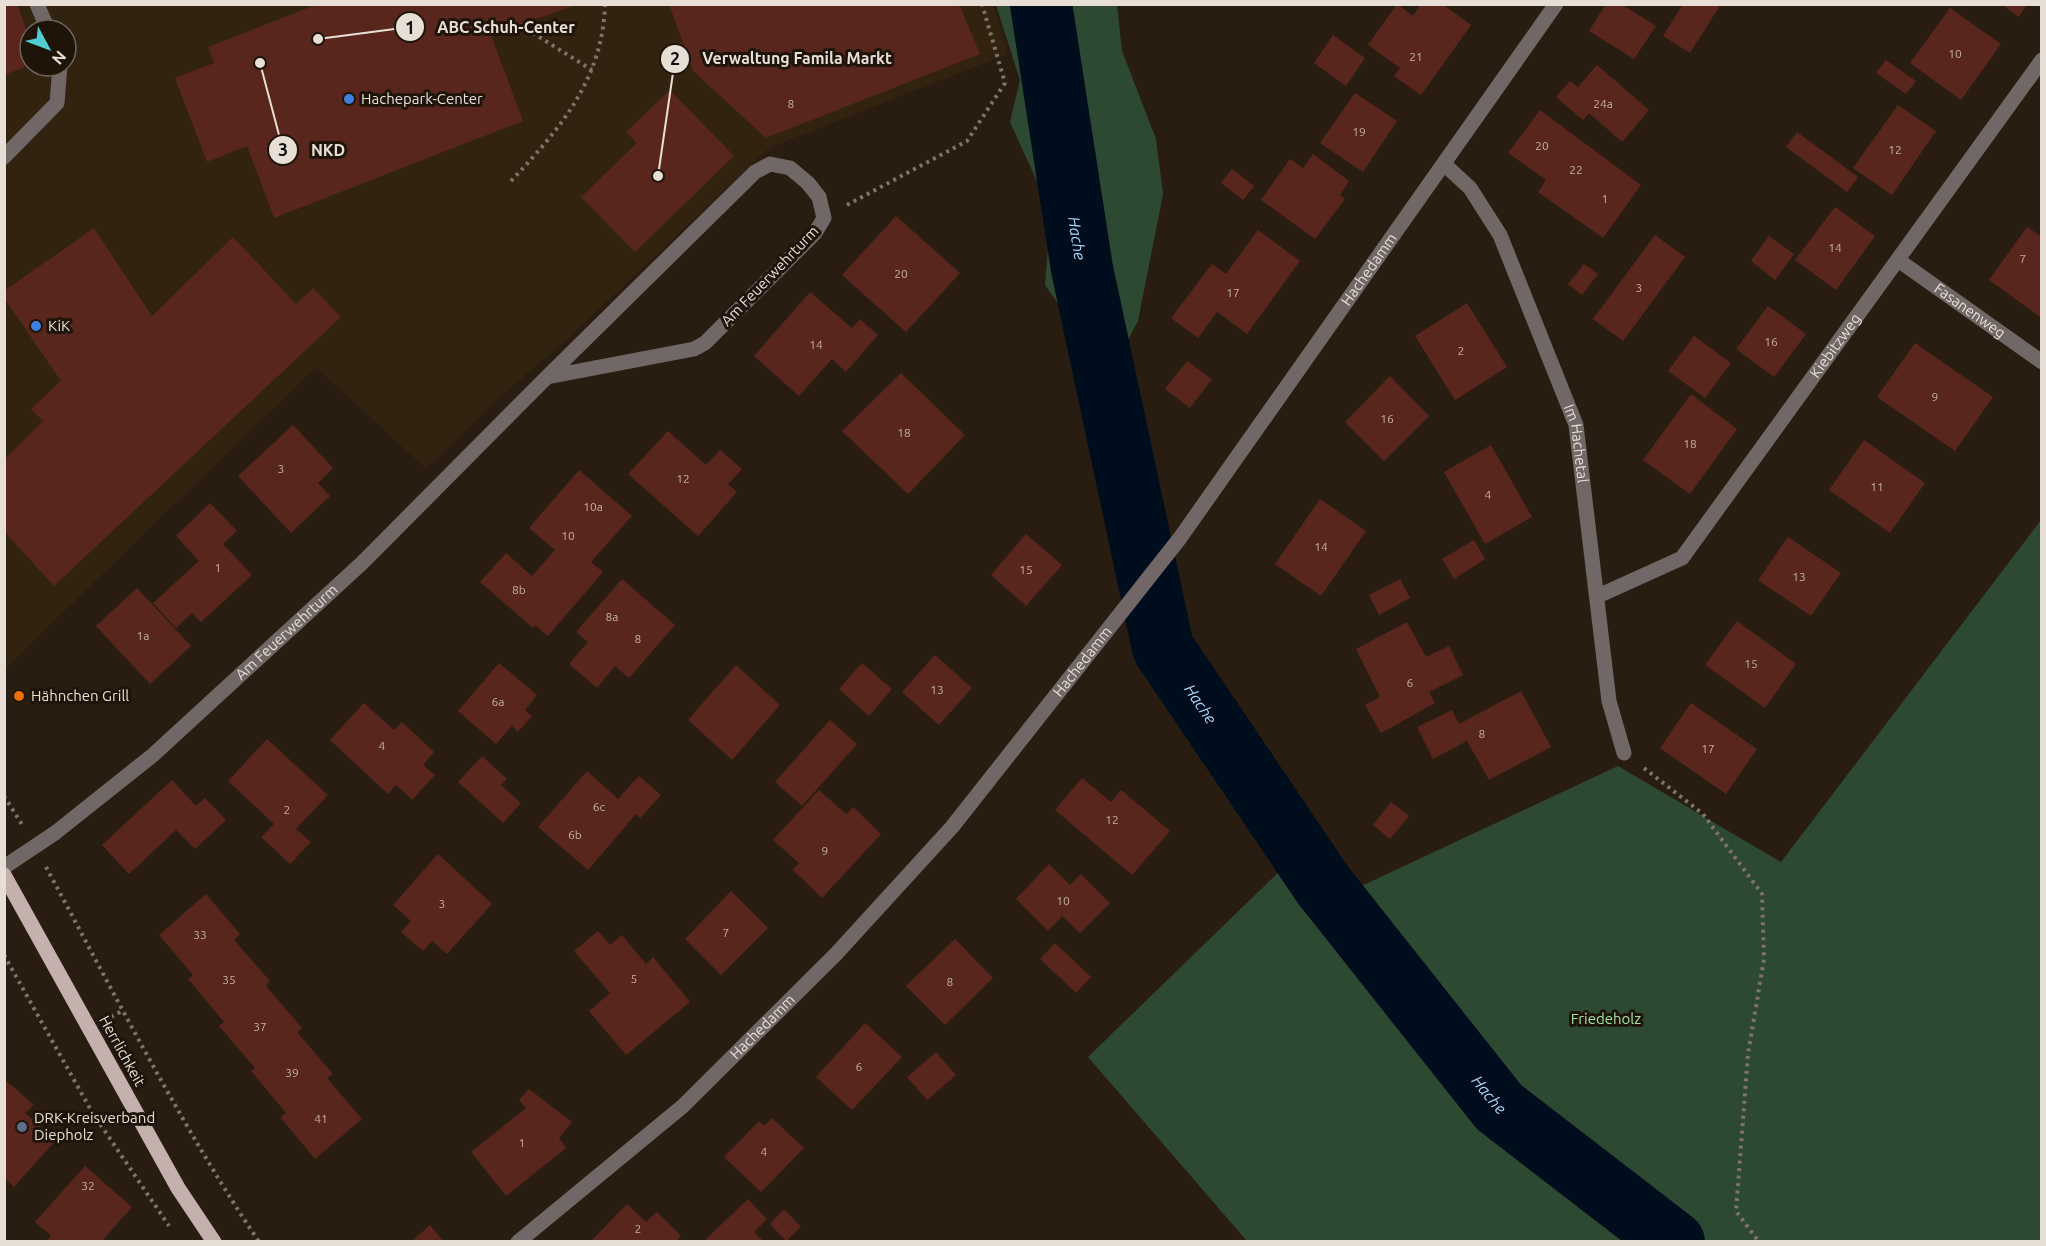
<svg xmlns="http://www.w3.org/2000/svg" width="2046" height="1246" viewBox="0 0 2046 1246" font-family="Ubuntu,sans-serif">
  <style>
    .built { fill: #322210; fill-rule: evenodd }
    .green { fill: #2e4932 }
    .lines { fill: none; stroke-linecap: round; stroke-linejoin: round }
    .river { stroke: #000d1d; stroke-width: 62 }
    .building { fill: #58261d }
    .path { stroke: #7e7469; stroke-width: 4; stroke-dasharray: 3 4.5; stroke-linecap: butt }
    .minor { stroke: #716766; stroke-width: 15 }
    .major { stroke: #c4b0ad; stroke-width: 15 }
    .shop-dot { fill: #3f7fe0; stroke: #1f1408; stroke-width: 2 }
    .food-dot { fill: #e8710a; stroke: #1f1408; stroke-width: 2 }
    .service-dot { fill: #5c6f8a; stroke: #1f1408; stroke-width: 2 }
    .labels { text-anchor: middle; stroke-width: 6; stroke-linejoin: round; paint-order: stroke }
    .number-label { font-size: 12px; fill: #c3b1a8 }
    .poi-label { font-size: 15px; fill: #e7dfd6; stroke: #1f1408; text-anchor: start }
    .street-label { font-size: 15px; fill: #e7dfd6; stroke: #1f1408 }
    .park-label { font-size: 15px; fill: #9fe3a8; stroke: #1f1408 }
    .water-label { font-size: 16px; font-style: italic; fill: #aed5f7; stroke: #1f1408 }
    .leader { fill: none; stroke: #e7dfd6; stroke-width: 2 }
    .callout-dot { fill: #e7dfd6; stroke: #1f1408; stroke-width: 2 }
    .mark-label { font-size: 18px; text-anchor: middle; font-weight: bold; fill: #111 }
    .callout-label { font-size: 16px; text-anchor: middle; font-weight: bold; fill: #e7dfd6; stroke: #1f1408; stroke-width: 6; stroke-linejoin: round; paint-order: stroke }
  </style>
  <rect width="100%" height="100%" fill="#291d11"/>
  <!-- built -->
  <path class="built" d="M5 5H993L1008 54 769 148 560 346 503 394 426 469 316 367 5 669ZM30 30H66V66H30Z"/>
  <!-- green -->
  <g class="green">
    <polygon points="996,5 1117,5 1122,51 1156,139 1163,194 1138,321 1109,376 1045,285 1051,212 1010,122 1020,80"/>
    <polygon points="2041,520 2041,1241 1247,1241 1088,1057 1291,860 1340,896 1618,766 1781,862"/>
  </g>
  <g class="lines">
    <!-- river -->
    <path class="river" id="s1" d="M1041 4 1082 269 1163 648 1323 885 1499 1107 1674 1242"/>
  </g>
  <!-- building -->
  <g class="building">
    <polygon points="4,4 17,4 30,40 30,65 4,75"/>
    <polygon points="318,4 575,4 575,5 491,35 523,121 274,218 247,146 207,162 175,78 214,63 208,47"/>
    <polygon points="669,4 959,4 980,54 766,138 693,71"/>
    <polygon points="1397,4 1413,16 1421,4 1442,4 1471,25 1421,95 1394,76 1400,68 1368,45"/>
    <polygon points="1606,4 1621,4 1656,26 1634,59 1589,31"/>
    <polygon points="1683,4 1721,4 1690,53 1663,36"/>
    <polygon points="2001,4 2027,4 2019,17"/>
    <polygon points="1950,8 2001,44 1961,100 1910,63"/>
    <polygon points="1333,35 1365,58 1346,86 1314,63"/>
    <polygon points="1886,60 1916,81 1906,94 1876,73"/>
    <polygon points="1597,65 1649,110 1622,142 1589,113 1583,120 1556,97 1570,81 1578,87"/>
    <polygon points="670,90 734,156 635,252 581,197 637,143 626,132"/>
    <polygon points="1355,93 1397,121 1363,172 1320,143"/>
    <polygon points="1898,105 1936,131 1892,195 1853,168"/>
    <polygon points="1540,110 1641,185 1603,238 1538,192 1546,180 1508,153"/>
    <polygon points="1797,132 1858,177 1847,192 1786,147"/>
    <polygon points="1313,154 1349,181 1340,195 1345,199 1315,239 1261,200 1290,159 1303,168"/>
    <polygon points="1232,169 1254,186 1243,200 1221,183"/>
    <polygon points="1835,207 1875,236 1836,290 1795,260"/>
    <polygon points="896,216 960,273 906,332 842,275"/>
    <polygon points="2027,227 2042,237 2042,313 2039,316 1989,280"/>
    <polygon points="94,228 152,316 233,237 296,304 313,288 341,317 54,586 4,531 4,460 43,421 31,409 61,381 4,298 4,291"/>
    <polygon points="1258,230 1300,261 1247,334 1217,312 1198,338 1171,318 1212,264 1226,274"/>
    <polygon points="1655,235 1685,257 1623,341 1593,319"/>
    <polygon points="1769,236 1794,254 1775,280 1751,261"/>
    <polygon points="1584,264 1598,274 1582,295 1568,284"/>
    <polygon points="810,292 852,328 860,319 878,335 846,372 832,359 799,396 754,356"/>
    <polygon points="1467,303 1507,367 1455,400 1415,336"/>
    <polygon points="1768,306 1806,334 1774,377 1736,349"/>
    <polygon points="1694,336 1731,363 1705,398 1668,371"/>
    <polygon points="1915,343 1993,397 1955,451 1877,397"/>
    <polygon points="1187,361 1212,379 1190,408 1165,389"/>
    <polygon points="901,373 965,435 908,494 842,431"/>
    <polygon points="1390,376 1429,416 1384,461 1345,422"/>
    <polygon points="1691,394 1737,429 1690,494 1643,460"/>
    <polygon points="293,425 333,468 318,483 330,496 291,533 238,476"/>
    <polygon points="668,431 706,465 720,450 742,469 728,484 737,492 698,536 628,474"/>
    <polygon points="1864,440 1925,483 1890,533 1829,490"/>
    <polygon points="1491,445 1532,517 1485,544 1444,472"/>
    <polygon points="579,470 632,516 591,562 603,572 548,636 535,625 533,628 480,582 506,553 532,576 555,550 529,528"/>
    <polygon points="1320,499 1366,531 1321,596 1275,564"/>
    <polygon points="210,503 237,531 223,544 252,575 201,622 192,613 176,628 153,603 199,561 176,536"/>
    <polygon points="1026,534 1062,565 1026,606 991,575"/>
    <polygon points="1788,537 1841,573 1811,616 1758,580"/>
    <polygon points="1474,540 1485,559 1454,579 1442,559"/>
    <polygon points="622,579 675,625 629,678 615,666 597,688 569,664 588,642 576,632"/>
    <polygon points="1400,579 1410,598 1379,615 1369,595"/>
    <polygon points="137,588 191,646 150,684 96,626"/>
    <polygon points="1737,621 1796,664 1765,708 1705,665"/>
    <polygon points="1407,622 1426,657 1449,646 1463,675 1429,692 1435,703 1381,733 1365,705 1380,697 1356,649"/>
    <polygon points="935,655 972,688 939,725 902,692"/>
    <polygon points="499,663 537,695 525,710 532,716 518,732 512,726 496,744 458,711"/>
    <polygon points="862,663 892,689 869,716 839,689"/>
    <polygon points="736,665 780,705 732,760 688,720"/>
    <polygon points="1521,691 1551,747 1489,780 1467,741 1433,759 1417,727 1452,710 1459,724"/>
    <polygon points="364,703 394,730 402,722 434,752 423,765 435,775 412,800 396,785 388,794 330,740"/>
    <polygon points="1691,703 1757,749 1726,794 1660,748"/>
    <polygon points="830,720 857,744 802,806 775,782"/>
    <polygon points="267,739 328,795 296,829 311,842 290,864 261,837 274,824 228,781"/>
    <polygon points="482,756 507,779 501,785 521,803 503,823 458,782"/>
    <polygon points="587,771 618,799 639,776 661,795 640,818 636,814 588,870 538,827"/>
    <polygon points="1082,778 1111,802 1121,790 1170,831 1132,875 1055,810"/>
    <polygon points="172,780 196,806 205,798 226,820 195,849 176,830 129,874 102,845"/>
    <polygon points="819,790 846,814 853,807 881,834 822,898 793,870 799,863 773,840"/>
    <polygon points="1391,802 1409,816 1390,839 1373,825"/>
    <polygon points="438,854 492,904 447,954 432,941 423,951 401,932 411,921 393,905"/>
    <polygon points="1049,864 1070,885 1081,874 1110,903 1080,933 1062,916 1048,931 1016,899"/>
    <polygon points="731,891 768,928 721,975 685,939"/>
    <polygon points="206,894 240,934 234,940 270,981 266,986 302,1028 297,1032 333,1074 327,1078 362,1119 315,1159 281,1118 286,1113 251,1071 255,1068 219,1026 224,1022 188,979 193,975 159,935"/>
    <polygon points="598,931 610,945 622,935 646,964 653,957 690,1002 626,1055 589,1011 610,993 574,951"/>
    <polygon points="955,939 993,978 945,1025 906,986"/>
    <polygon points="1055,943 1091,977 1076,993 1040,959"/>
    <polygon points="865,1023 902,1057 852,1110 816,1077"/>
    <polygon points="936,1052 956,1075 927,1100 907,1077"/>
    <polygon points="4,1079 34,1105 25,1113 56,1140 14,1187 4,1178"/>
    <polygon points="529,1089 572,1122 559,1138 566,1148 506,1196 471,1152 526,1108 519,1100"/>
    <polygon points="772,1118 804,1148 761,1192 724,1157 759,1121 764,1126"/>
    <polygon points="85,1166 132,1207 101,1242 46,1242 51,1236 35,1222"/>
    <polygon points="748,1199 767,1219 754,1232 764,1242 707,1242 705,1240"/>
    <polygon points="627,1204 646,1222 657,1212 681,1236 675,1242 590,1242"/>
    <polygon points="784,1209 801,1227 786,1241 770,1224"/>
    <polygon points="430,1225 444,1242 411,1242"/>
  </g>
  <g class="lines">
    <!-- path -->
    <g class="path">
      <polyline points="520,25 592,70"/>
      <path d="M511 181C560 129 603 79 605 4"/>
      <polyline points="847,205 967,141 1005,83 982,4"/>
      <polyline points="1644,768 1703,814 1762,894 1764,959 1748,1054 1736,1211 1759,1242"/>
      <polyline points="4,796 23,826"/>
      <path d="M46 867C114 993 179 1122 259 1242"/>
      <polyline points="4,955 92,1112 169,1226"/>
      <polyline points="111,1017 124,1010"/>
    </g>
    <!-- minor -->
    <g class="minor">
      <polyline points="37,4 48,30"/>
      <polyline points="4,157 57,103 60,66"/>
      <path id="s2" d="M1444 164 1470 188 1500 235 1576 425 1609 701 1624 753"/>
      <path id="s3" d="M1898 260 2042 362"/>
      <path id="s4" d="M1598 596 1682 558 2042 60"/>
      <path id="s5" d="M4 867 55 833 153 755 362 563 547 377 755 172 770 164 790 168 808 183 819 197 824 218 815 233 705 343 694 349 547 377"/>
      <path id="s6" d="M518 1242 683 1106 836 954 952 827 1180 538 1556 4"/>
    </g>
    <!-- major -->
    <polyline class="major" points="4,875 178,1188 214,1242"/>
  </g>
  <!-- markers -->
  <g class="shop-dot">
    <circle cx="349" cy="99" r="6"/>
    <circle cx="36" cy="326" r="6"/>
  </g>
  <circle class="food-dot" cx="19" cy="696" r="6"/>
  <circle class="service-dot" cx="22" cy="1127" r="6"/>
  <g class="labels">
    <!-- number labels -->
    <g class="number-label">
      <text x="1955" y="58">10</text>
      <text x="1416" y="61">21</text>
      <text x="791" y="108">8</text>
      <text x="1603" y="108">24a</text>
      <text x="1359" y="136">19</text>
      <text x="1542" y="150">20</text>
      <text x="1895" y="154">12</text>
      <text x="1576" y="174">22</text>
      <text x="1605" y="203">1</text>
      <text x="1835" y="252">14</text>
      <text x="2023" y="263">7</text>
      <text x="901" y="278">20</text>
      <text x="1639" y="292">3</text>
      <text x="1233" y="297">17</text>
      <text x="1771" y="346">16</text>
      <text x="816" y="349">14</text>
      <text x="1461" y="355">2</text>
      <text x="1935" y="401">9</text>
      <text x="1387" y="423">16</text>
      <text x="904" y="437">18</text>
      <text x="1690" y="448">18</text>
      <text x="281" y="473">3</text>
      <text x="683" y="483">12</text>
      <text x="1877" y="491">11</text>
      <text x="1488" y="499">4</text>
      <text x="593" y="511">10a</text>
      <text x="568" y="540">10</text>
      <text x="1321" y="551">14</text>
      <text x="218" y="572">1</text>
      <text x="1026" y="574">15</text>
      <text x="1799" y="581">13</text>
      <text x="519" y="594">8b</text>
      <text x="612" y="621">8a</text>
      <text x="143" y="640">1a</text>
      <text x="638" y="643">8</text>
      <text x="1751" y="668">15</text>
      <text x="1410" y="687">6</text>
      <text x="937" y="694">13</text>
      <text x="498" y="706">6a</text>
      <text x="1482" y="738">8</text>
      <text x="382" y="750">4</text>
      <text x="1708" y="753">17</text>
      <text x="599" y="811">6c</text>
      <text x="287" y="814">2</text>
      <text x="1112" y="824">12</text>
      <text x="575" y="839">6b</text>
      <text x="825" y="855">9</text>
      <text x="1063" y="905">10</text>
      <text x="442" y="908">3</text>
      <text x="726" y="937">7</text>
      <text x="200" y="939">33</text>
      <text x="634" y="983">5</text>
      <text x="229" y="984">35</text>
      <text x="950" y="986">8</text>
      <text x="260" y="1031">37</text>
      <text x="859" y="1071">6</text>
      <text x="292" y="1077">39</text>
      <text x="321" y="1123">41</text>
      <text x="522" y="1147">1</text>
      <text x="764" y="1156">4</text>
      <text x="88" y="1190">32</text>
      <text x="638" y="1233">2</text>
    </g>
    <!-- poi labels -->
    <g class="poi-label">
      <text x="361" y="104">Hachepark-Center</text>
      <text x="48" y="331">KiK</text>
      <text x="31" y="701">Hähnchen Grill</text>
      <text x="34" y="1123">DRK-Kreisverband<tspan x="34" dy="17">Diepholz</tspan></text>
    </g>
    <!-- street labels -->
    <g class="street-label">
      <text dy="5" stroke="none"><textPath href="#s6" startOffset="1298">Hachedamm</textPath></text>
      <text transform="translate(770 276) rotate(-46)" y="5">Am Feuerwehrturm</text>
      <text dy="5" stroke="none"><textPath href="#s3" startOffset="88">Fasanenweg</textPath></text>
      <text dy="5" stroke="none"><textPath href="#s4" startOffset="354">Kiebitzweg</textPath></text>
      <text dy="5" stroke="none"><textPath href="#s2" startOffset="314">Im Hachetal</textPath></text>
      <text dy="5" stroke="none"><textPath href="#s5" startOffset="368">Am Feuerwehrturm</textPath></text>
      <text dy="5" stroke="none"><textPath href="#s6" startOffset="812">Hachedamm</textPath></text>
      <text dy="5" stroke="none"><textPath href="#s6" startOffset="326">Hachedamm</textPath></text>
      <text transform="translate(122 1051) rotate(61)" y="5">Herrlichkeit</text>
    </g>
    <!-- park labels -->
    <g class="park-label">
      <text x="1606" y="1024">Friedeholz</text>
    </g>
    <!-- water labels -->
    <g class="water-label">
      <text dy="6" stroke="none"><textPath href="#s1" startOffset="237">Hache</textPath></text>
      <text dy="6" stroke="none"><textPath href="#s1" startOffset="723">Hache</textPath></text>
      <text dy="6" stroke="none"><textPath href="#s1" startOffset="1209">Hache</textPath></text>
    </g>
  </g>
  <!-- callouts -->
  <path class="leader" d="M318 39L410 27M658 176L675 59M260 63L283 150"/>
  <g class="callout-dot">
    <circle cx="318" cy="39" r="6"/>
    <circle cx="658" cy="176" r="6"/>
    <circle cx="260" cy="63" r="6"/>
    <circle cx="410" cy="27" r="15"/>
    <circle cx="675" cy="59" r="15"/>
    <circle cx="283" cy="150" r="15"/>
  </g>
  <g class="mark-label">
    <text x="410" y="34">1</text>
    <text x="675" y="65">2</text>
    <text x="283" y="156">3</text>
  </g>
  <g class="callout-label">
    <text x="506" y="33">ABC Schuh-Center</text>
    <text x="797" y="64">Verwaltung Famila Markt</text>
    <text x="328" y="156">NKD</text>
  </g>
  <!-- border -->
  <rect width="2046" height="1246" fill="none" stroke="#e7dfd6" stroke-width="12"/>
  <!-- north arrow -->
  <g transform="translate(48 48) rotate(131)"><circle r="28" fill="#1f1408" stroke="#6f655a" stroke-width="1.5"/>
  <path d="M0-4.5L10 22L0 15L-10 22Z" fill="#51ccd1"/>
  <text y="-9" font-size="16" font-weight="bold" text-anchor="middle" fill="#e7dfd6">N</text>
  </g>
</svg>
